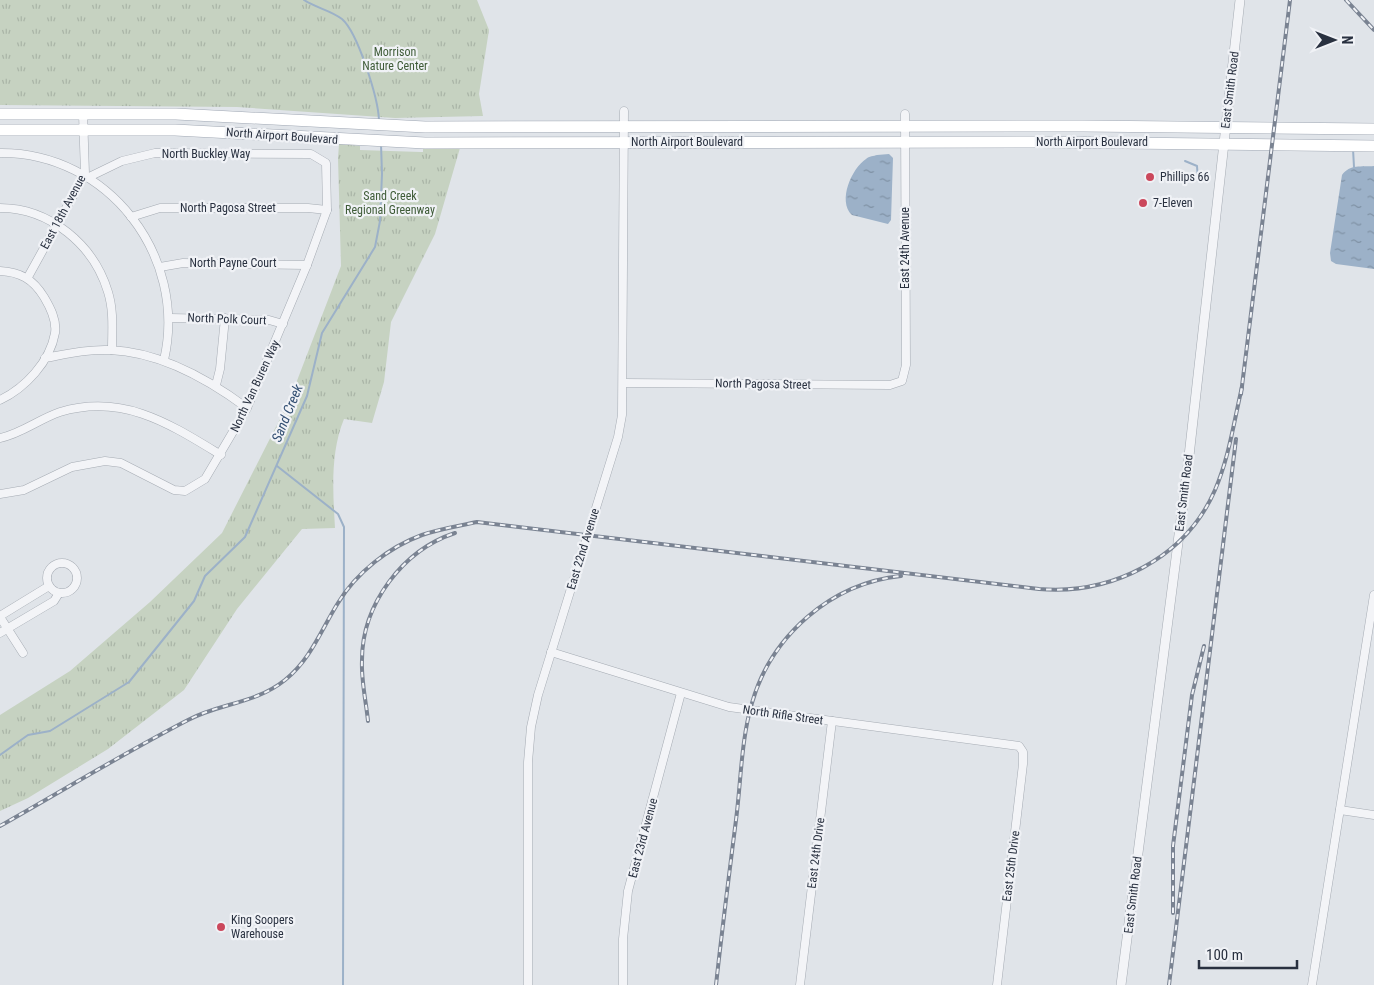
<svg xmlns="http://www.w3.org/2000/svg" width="1374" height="985" viewBox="0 0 1374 985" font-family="'Roboto Condensed',sans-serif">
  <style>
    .park { fill: url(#park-tufts) }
    .water { fill: url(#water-ripples) }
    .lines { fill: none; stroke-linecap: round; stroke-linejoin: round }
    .stream { stroke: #9cb1c8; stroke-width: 2 }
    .minor-casing { stroke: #a5abb3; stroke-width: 9 }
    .tertiary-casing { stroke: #a5abb3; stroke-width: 10 }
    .primary-casing { stroke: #a0a8b4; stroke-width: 12 }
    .minor { stroke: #f3f4f7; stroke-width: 8 }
    .tertiary { stroke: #f3f4f7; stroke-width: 9 }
    .primary { stroke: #fff; stroke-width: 11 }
    .rail-casing { stroke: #7a8392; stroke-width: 4 }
    .rail { stroke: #f0f2f6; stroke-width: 2; stroke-dasharray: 5.5; stroke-linecap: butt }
    .poi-dot { fill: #cb485c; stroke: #f0f2f6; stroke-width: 2 }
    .labels { text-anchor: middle; stroke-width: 4.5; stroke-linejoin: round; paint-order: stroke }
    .park-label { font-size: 12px; fill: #3e5b37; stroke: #f0f2f6 }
    .street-label { font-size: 12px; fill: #293140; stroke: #f0f2f6 }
    .poi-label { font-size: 12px; fill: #293140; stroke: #f0f2f6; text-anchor: start }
    .water-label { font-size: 14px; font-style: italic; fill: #345073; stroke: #f0f2f6 }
  </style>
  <defs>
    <pattern id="park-tufts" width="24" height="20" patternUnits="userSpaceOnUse" patternTransform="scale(1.25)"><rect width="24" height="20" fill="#c6d2c1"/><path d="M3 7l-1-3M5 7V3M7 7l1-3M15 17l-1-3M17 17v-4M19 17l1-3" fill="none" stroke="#aab5a7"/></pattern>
    <pattern id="water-ripples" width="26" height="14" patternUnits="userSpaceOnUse" patternTransform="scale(1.25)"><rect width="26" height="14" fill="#9cb1c8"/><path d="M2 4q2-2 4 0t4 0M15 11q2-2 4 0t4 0" fill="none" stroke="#7f91a4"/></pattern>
  </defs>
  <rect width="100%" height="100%" fill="#e0e4e9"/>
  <!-- park -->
  <g class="park">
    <polygon points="0,0 477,0 489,30 479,94 483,116 395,118 237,107 0,105"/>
    <path d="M339 144 360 146V150L421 152H423V148H460L435 234 391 322 384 382 372 423 344 419C330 453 333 493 335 528L302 529 237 609 184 690 108 749 28 798 0 811V715L70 671 150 602 222 533 290 399 341 266 338 158Z"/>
  </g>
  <!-- water -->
  <g class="water">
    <path d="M877 155 889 154 893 158 891 220 888 224 852 215C837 201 852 168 866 159 869 156 874 156 877 155Z"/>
    <path d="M1374 166V269L1336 264 1331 261 1330 253 1342 175C1350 164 1361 167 1374 166Z"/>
  </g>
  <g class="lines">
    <!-- stream -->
    <g class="stream">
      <path d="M304 0C316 8 330 10 342 19 358 33 378 98 379 120"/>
      <polyline points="1353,149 1354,167"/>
      <polyline points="1185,161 1197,166 1198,181"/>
      <polyline points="277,466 338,514 344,527 343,985"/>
      <polyline points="0,755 28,735 50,731 129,682 194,601 205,576 245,537 307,396 322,333 375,247 380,221 382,174 381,144"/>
    </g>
    <!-- minor casing -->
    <g class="minor-casing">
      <g id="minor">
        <path d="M0 153C108 152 188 256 164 360"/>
        <path d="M0 208C50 208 94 245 108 292 114 311 112 331 112 350"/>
        <polyline points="131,217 160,208 308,208 327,210"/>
        <polyline points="160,267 183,263 307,265"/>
        <path d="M0 271C20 272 33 279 44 297 50 307 57 320 55 333 50 362 25 388 0 400"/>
        <polyline points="28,277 85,174 83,114"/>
        <polyline points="170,318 269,320 283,324"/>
        <path d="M45 358C67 354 88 349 110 350 161 352 208 379 247 408"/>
        <polyline points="624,383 890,385 902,381 906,365 905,114"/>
        <polyline points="216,385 220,369 225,318"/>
        <path d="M0 438C21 434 39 419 60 412 123 393 170 424 221 455"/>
        <polyline points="0,494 24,490 72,467 105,461 121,463 174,490 185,491 205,479 247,408 307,265 327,210 326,163 311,154 155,153 122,161 89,177"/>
        <circle cx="62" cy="578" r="15"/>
        <polyline points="0,616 49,586"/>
        <polyline points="0,617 23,653"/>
        <polyline points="0,633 54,601 59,593"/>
        <polyline points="551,652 729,707 1019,746 1023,752 1023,764 997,985"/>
        <polyline points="1340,810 1374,815"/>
        <polyline points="528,985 528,762 531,727 538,695 618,437 622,415 624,111"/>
        <polyline points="623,985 623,939 628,891 681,693"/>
        <polyline points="800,985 832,721"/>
        <polyline points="1312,985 1374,595"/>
      </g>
    </g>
    <!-- tertiary casing -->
    <g class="tertiary-casing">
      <polyline id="tertiary" points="1121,985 1188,465 1240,0"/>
    </g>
    <!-- primary casing -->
    <g class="primary-casing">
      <g id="primary">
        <polyline points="0,114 176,114 425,127 1083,126 1374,129"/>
        <polyline points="0,130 175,130 425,143 1040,142 1374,146"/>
      </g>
    </g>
    <!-- minor -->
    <use href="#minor" class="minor"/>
    <!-- tertiary -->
    <use href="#tertiary" class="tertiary"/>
    <!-- primary -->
    <use href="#primary" class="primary"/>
    <!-- rail casing -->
    <g class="rail-casing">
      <g id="rail">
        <polyline points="1346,0 1374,30"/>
        <polyline points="1241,394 1290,0"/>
        <path d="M368 721C366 701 361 680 362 660 362 604 403 550 455 533"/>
        <path d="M0 826C62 791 124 753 188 720 220 703 255 704 285 680 311 659 321 630 338 603 356 573 389 547 422 535 439 529 459 526 477 522L1039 589C1111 595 1185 559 1215 490 1229 458 1234 421 1242 387"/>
        <polyline points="1173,913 1173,846 1192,695 1204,646"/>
        <path d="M716 985C722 930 729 875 736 820 741 782 741 740 752 703 771 636 831 583 901 576"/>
        <polyline points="1169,985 1236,439"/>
      </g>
    </g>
    <!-- rail -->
    <use href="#rail" class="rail"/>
  </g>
  <!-- markers -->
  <g class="poi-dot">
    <circle cx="1150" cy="177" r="5"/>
    <circle cx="1143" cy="203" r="5"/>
    <circle cx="221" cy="927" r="5"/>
  </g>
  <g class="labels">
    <!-- park labels -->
    <g class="park-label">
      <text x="395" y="56">Morrison<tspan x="395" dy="14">Nature Center</tspan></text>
      <text x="390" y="200">Sand Creek<tspan x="390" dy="14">Regional Greenway</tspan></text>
    </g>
    <!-- street labels -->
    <g class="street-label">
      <text transform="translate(1230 90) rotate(-83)" y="4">East Smith Road</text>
      <text transform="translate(282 136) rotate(4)" y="4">North Airport Boulevard</text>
      <text x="687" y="146">North Airport Boulevard</text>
      <text x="1092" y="146">North Airport Boulevard</text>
      <text x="206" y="158">North Buckley Way</text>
      <text x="228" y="212">North Pagosa Street</text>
      <text transform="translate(63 212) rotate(-62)" y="4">East 18th Avenue</text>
      <text transform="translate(905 248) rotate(-90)" y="4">East 24th Avenue</text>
      <text x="233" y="267">North Payne Court</text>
      <text transform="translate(227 319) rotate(2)" y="4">North Polk Court</text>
      <text transform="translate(763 384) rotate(1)" y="4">North Pagosa Street</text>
      <text transform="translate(255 386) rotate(-65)" y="4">North Van Buren Way</text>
      <text transform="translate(1184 493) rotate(-83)" y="4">East Smith Road</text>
      <text transform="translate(583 549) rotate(-73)" y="4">East 22nd Avenue</text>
      <text transform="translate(783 715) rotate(8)" y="4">North Rifle Street</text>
      <text transform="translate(643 838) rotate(-75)" y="4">East 23rd Avenue</text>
      <text transform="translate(816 853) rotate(-83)" y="4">East 24th Drive</text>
      <text transform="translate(1011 866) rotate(-83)" y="4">East 25th Drive</text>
      <text transform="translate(1133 895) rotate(-83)" y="4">East Smith Road</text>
    </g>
    <!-- poi labels -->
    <g class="poi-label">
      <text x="1160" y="181">Phillips 66</text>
      <text x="1153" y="207">7-Eleven</text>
      <text x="231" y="924">King Soopers<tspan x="231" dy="14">Warehouse</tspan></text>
    </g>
    <!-- water labels -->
    <g class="water-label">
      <text transform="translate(287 413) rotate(-68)" y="5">Sand Creek</text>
    </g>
  </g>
  <!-- north arrow -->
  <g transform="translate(1334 40) rotate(90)" stroke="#f0f2f6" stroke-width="4" paint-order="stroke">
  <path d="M0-4L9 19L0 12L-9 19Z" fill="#293140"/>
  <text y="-8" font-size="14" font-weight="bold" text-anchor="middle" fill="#293140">N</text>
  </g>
  <!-- scale -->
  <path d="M1199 960v8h98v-8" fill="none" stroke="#293140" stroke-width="2.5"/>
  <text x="1206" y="960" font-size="15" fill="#293140" stroke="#f0f2f6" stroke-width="4" paint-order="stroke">100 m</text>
</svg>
